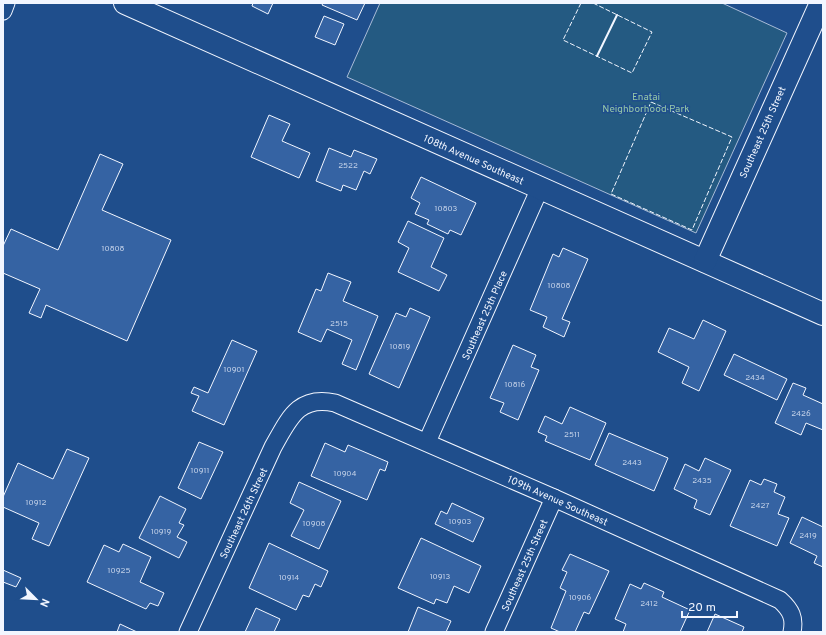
<svg xmlns="http://www.w3.org/2000/svg" width="826" height="635" viewBox="0 0 826 635" font-family="Overpass,sans-serif">
  <style>
    .green { fill: #245a82; stroke: #a8bbd7 }
    .building { fill: #3563a3; stroke: #f2f6ff }
    .lines { fill: none; stroke-linecap: round; stroke-linejoin: round }
    .street-casing { stroke: #f2f6ff; stroke-width: 19 }
    .secondary-casing { stroke: #f2f6ff; stroke-width: 24 }
    .street { stroke: #1f4e8c; stroke-width: 17 }
    .secondary { stroke: #1f4e8c; stroke-width: 22 }
    .fence { stroke: #f2f6ff; stroke-width: 1; stroke-dasharray: 5 2; stroke-linecap: butt }
    .wall { stroke: #f2f6ff; stroke-width: 2 }
    .labels { text-anchor: middle; stroke-width: 3; stroke-linejoin: round; paint-order: stroke }
    .number-label { font-size: 8px; fill: #c3d1e8 }
    .park-label { font-size: 10px; fill: #97c8a6; stroke: #1f4e8c }
    .street-label { font-size: 10px; fill: #f2f6ff; stroke: #1f4e8c }
  </style>
  <rect width="100%" height="100%" fill="#1f4e8c"/>
  <!-- green -->
  <polygon class="green" points="380,3 722,3 787,33 696,233 347,77"/>
  <!-- building -->
  <g class="building">
    <polygon points="253,3 273,3 268,14 252,6"/>
    <polygon points="323,3 365,3 357,20 322,5"/>
    <polygon points="324,16 344,24 335,45 315,37"/>
    <polygon points="269,115 290,124 282,141 310,153 299,178 251,157"/>
    <polygon points="329,148 351,157 354,150 377,159 370,174 364,171 356,190 343,185 341,191 316,181"/>
    <polygon points="100,154 123,164 102,210 171,240 127,341 46,305 41,318 29,313 40,289 3,273 3,246 11,229 58,250"/>
    <polygon points="421,177 476,203 461,235 450,230 448,234 427,224 429,220 415,214 420,203 411,198"/>
    <polygon points="408,221 444,238 431,267 447,275 439,291 398,272 409,248 398,242"/>
    <polygon points="563,248 588,259 562,319 570,322 564,337 543,327 547,317 530,310 553,254 559,257"/>
    <polygon points="328,273 351,282 343,301 378,316 356,370 342,364 352,340 327,329 321,342 298,332 316,289 321,291"/>
    <polygon points="410,308 430,317 399,388 369,374 396,313 406,317"/>
    <polygon points="703,320 726,331 699,391 682,383 689,367 658,352 669,328 694,339"/>
    <polygon points="232,340 257,351 224,425 192,411 199,396 191,393 194,387 208,393"/>
    <polygon points="513,345 536,355 531,367 539,370 518,420 500,412 504,403 490,398"/>
    <polygon points="734,354 787,379 777,400 724,375"/>
    <polygon points="793,383 806,388 803,395 823,404 823,430 806,423 801,435 775,423"/>
    <polygon points="570,407 606,423 590,460 545,441 547,436 538,432 545,416 562,424"/>
    <polygon points="609,433 668,458 654,491 595,465"/>
    <polygon points="199,442 223,452 201,499 178,488"/>
    <polygon points="325,443 345,452 348,445 388,462 385,471 380,469 367,500 311,476"/>
    <polygon points="67,449 89,458 49,546 32,539 39,523 3,507 3,497 18,463 53,479"/>
    <polygon points="705,458 731,470 710,515 694,508 697,500 674,489 685,464 699,471"/>
    <polygon points="764,479 777,484 774,492 785,497 778,514 789,518 777,546 730,526 750,480 761,485"/>
    <polygon points="299,482 341,501 319,549 291,536 304,510 290,503"/>
    <polygon points="160,496 186,509 179,523 184,525 177,537 187,542 179,558 139,538"/>
    <polygon points="452,503 484,518 473,542 435,524 441,511 447,514"/>
    <polygon points="802,517 823,527 823,567 814,563 817,556 790,543"/>
    <polygon points="421,538 481,566 469,593 454,586 447,603 436,599 434,604 398,588"/>
    <polygon points="269,543 328,571 321,587 315,584 309,597 303,595 296,610 249,588"/>
    <polygon points="123,544 151,557 140,582 164,593 158,606 150,603 146,609 87,582 104,545 119,552"/>
    <polygon points="570,554 609,571 589,614 584,612 575,632 560,632 551,628 566,591 560,588 567,572 562,570"/>
    <polygon points="3,570 21,578 16,587 3,582"/>
    <polygon points="644,583 664,592 662,597 690,610 680,632 623,632 626,624 615,619 630,584 641,589"/>
    <polygon points="418,607 451,621 446,632 408,632"/>
    <polygon points="256,608 280,619 274,632 245,632"/>
    <polygon points="715,614 744,627 742,632 707,632"/>
    <polygon points="120,624 137,632 117,632"/>
  </g>
  <g class="lines">
    <!-- street casing -->
    <g class="street-casing">
      <g id="street">
        <polyline points="3,11 6,3"/>
        <polyline points="427,442 540,188"/>
        <path d="M188 632 273 447C289 419 298 395 335 403L554 498 780 600C791 610 795 618 792 632"/>
        <polyline points="494,632 554,498"/>
      </g>
    </g>
    <!-- secondary casing -->
    <g class="secondary-casing">
      <g id="secondary">
        <polyline points="125,3 823,314"/>
        <polyline points="705,261 821,3"/>
      </g>
    </g>
    <!-- street -->
    <use href="#street" class="street"/>
    <!-- secondary -->
    <use href="#secondary" class="secondary"/>
    <!-- fence -->
    <g class="fence">
      <polyline points="581,3 563,40 632,73 652,32 593,3"/>
      <polygon points="651,102 732,137 692,230 611,194"/>
    </g>
    <!-- wall -->
    <polyline class="wall" points="597,56 617,15"/>
  </g>
  <g class="labels">
    <!-- number labels -->
    <g class="number-label">
      <text x="348" y="168">2522</text>
      <text x="446" y="211">10803</text>
      <text x="113" y="251">10808</text>
      <text x="559" y="288">10808</text>
      <text x="339" y="326">2515</text>
      <text x="400" y="349">10819</text>
      <text x="234" y="372">10901</text>
      <text x="755" y="380">2434</text>
      <text x="515" y="387">10816</text>
      <text x="801" y="416">2426</text>
      <text x="572" y="437">2511</text>
      <text x="632" y="465">2443</text>
      <text x="200" y="473">10911</text>
      <text x="345" y="476">10904</text>
      <text x="702" y="483">2435</text>
      <text x="36" y="505">10912</text>
      <text x="760" y="508">2427</text>
      <text x="460" y="524">10903</text>
      <text x="314" y="526">10908</text>
      <text x="161" y="534">10919</text>
      <text x="808" y="538">2419</text>
      <text x="119" y="573">10925</text>
      <text x="440" y="579">10913</text>
      <text x="289" y="580">10914</text>
      <text x="580" y="600">10906</text>
      <text x="649" y="606">2412</text>
    </g>
    <!-- park labels -->
    <g class="park-label">
      <text x="646" y="100">Enatai<tspan x="646" dy="12">Neighborhood Park</tspan></text>
    </g>
    <!-- street labels -->
    <g class="street-label">
      <text transform="translate(762 132) rotate(-66)" y="4">Southeast 25th Street</text>
      <text transform="translate(474 159) rotate(24)" y="4">108th Avenue Southeast</text>
      <text transform="translate(484 315) rotate(-66)" y="4">Southeast 25th Place</text>
      <text transform="translate(558 500) rotate(24)" y="4">109th Avenue Southeast</text>
      <text transform="translate(243 513) rotate(-65)" y="4">Southeast 26th Street</text>
      <text transform="translate(524 565) rotate(-66)" y="4">Southeast 25th Street</text>
    </g>
  </g>
  <!-- border -->
  <rect width="826" height="635" fill="none" stroke="#f2f6ff" stroke-width="8"/>
  <!-- north arrow -->
  <g transform="translate(36 599) rotate(114)" stroke="#1f4e8c" stroke-width="3" paint-order="stroke">
  <path d="M0-3L7 15L0 10L-7 15Z" fill="#f2f6ff"/>
  <text y="-6" font-size="11" font-weight="bold" text-anchor="middle" fill="#f2f6ff">N</text>
  </g>
  <!-- scale -->
  <path d="M682 611v6h55v-6" fill="none" stroke="#f2f6ff" stroke-width="2"/>
  <text x="688" y="611" font-size="12" fill="#f2f6ff" stroke="#1f4e8c" stroke-width="3" paint-order="stroke">20 m</text>
</svg>
